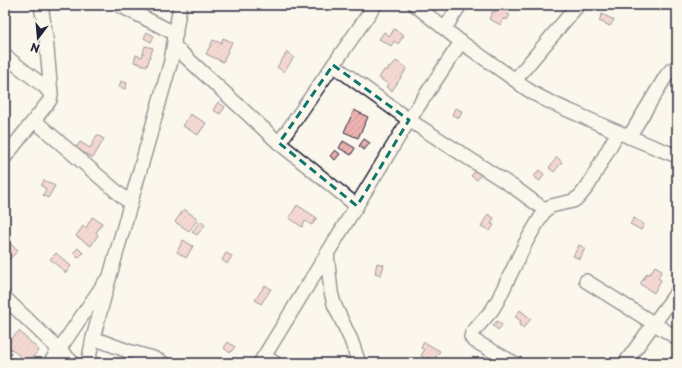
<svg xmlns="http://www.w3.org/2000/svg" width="682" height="368" viewBox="0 0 682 368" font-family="'Playpen Sans',sans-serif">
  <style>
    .building { fill: url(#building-hatch); stroke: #22223b }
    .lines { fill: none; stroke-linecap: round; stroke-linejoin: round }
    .minor-casing { stroke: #22223b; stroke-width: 16 }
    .minor { stroke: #fbf7ec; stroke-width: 13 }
    .marked { fill: none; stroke: #0f766e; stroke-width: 3; stroke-dasharray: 8 5; stroke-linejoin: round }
  </style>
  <defs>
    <pattern id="building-hatch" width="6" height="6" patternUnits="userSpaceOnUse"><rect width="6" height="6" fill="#edb2b0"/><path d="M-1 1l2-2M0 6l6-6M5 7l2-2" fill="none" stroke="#cb9998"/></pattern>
  </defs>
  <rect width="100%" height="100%" fill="#fbf7ec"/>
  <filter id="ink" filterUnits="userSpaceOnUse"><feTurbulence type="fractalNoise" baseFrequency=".025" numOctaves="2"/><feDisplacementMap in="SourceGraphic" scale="8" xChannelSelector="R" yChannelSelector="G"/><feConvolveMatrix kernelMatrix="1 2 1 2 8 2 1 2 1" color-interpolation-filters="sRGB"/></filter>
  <g filter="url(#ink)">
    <!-- building -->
    <g class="building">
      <polygon points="496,5 508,5 509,6 506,13 510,15 507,20 504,18 501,25 489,19 492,12 494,13 496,9 495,8"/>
      <polygon points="602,14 614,20 610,26 599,21"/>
      <polygon points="394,29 404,35 398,44 394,41 391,46 379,39 384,32 390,36"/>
      <polygon points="147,32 154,36 151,42 144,38"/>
      <polygon points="223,38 232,42 223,62 206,54 213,40 221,43"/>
      <polygon points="145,46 153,48 147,66 134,62 136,55 142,57"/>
      <polygon points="287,52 294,57 284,72 277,67"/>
      <polygon points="396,61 407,68 392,91 386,87 388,84 379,78 384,70 387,71 389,67 391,68"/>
      <polygon points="121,81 127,83 126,89 119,87"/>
      <polygon points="218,102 225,107 220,114 213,110"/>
      <polygon points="455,108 462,111 459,118 452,115"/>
      <polygon points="354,110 368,117 358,138 344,132"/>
      <polygon points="190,114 206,123 198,135 183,126"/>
      <polygon points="97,135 104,139 93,158 76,148 80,142 90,148"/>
      <polygon points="364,139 370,143 364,150 359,146"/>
      <polygon points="343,141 355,148 351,155 339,148"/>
      <polygon points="335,150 340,154 335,160 330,156"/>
      <polygon points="557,157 562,162 554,172 549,168"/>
      <polygon points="539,170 544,174 540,181 534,177"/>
      <polygon points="475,171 481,175 477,180 471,176"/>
      <polygon points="44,180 55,186 48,198 43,195 46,189 41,186"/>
      <polygon points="297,205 317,218 312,225 305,221 302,227 289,218"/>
      <polygon points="184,209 198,219 189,231 175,222"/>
      <polygon points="488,214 494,218 491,224 494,225 490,231 481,226"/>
      <polygon points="92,217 102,223 96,233 98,235 91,246 76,236 83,226 86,228"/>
      <polygon points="634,218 644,224 641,230 630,224"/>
      <polygon points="200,221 205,225 197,235 192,232"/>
      <polygon points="7,240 18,251 5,263 5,242"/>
      <polygon points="183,240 193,246 186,258 177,252"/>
      <polygon points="579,245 585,248 580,259 573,256"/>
      <polygon points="78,248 83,253 78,258 73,253"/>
      <polygon points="56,253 71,266 66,273 50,259"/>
      <polygon points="226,253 232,256 227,264 222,260"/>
      <polygon points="377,263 384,265 381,275 375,273"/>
      <polygon points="655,266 662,270 658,278 661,280 654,293 640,284 647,273 650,274"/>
      <polygon points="265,285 271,289 261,304 255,300"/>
      <polygon points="520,310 531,319 523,328 519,325 521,321 515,317"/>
      <polygon points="497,321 502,325 498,330 493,326"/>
      <polygon points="19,331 39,350 27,363 6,344"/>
      <polygon points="228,342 235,347 230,353 224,348"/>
      <polygon points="424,342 440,351 434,360 428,357 427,360 421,356 424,350 421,348"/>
    </g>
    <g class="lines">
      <!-- minor casing -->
      <g class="minor-casing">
        <g id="minor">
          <polyline points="119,5 176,34"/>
          <path d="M415 5 461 42 515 80C532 95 556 105 577 114 610 129 643 143 677 156"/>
          <polyline points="445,28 460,5"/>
          <polyline points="174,46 279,143 357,206"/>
          <polyline points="5,56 45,87 51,94"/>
          <polyline points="333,65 409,120 515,188 545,210"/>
          <polyline points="515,80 578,5"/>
          <polyline points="35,121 131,204"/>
          <polyline points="629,137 666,76 671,70 677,67"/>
          <polyline points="279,143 375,5"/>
          <polyline points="5,157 50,100 51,94 46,37 41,5"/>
          <polyline points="327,253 331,292 334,304 351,340 359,363"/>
          <polyline points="586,281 677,338"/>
          <polyline points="5,298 73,363"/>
          <polyline points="93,338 128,351 153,358 163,363"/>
          <polyline points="264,356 275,363"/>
          <polyline points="50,363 105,282"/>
          <polyline points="88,363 93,338 111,272 171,61 180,5"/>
          <polyline points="260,363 409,120 461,42"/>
          <polyline points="514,363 473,340 471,337 472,333 492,310 498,300 526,242 545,210 551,206 573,201 579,197 588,186 618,132"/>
          <polyline points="625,363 677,292"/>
        </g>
      </g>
      <!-- minor -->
      <use href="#minor" class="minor"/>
    </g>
  </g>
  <!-- marked area -->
  <path d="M0 0H682V368H0ZM333 65 409 120 357 206 279 143Z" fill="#fbf7ec" fill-opacity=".55" fill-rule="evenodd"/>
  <path class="marked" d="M333 65 409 120 357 206 279 143Z"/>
  <!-- margin -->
  <rect width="682" height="368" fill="none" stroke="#fbf7ec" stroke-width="20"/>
  <rect x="10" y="10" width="662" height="348" fill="none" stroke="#22223b" stroke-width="1.5" filter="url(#ink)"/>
  <!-- north arrow -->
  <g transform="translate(38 38) rotate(196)" stroke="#fbf7ec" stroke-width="3" paint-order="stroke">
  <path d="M0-3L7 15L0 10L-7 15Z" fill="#22223b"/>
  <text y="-6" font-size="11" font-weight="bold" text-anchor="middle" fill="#22223b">N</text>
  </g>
</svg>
